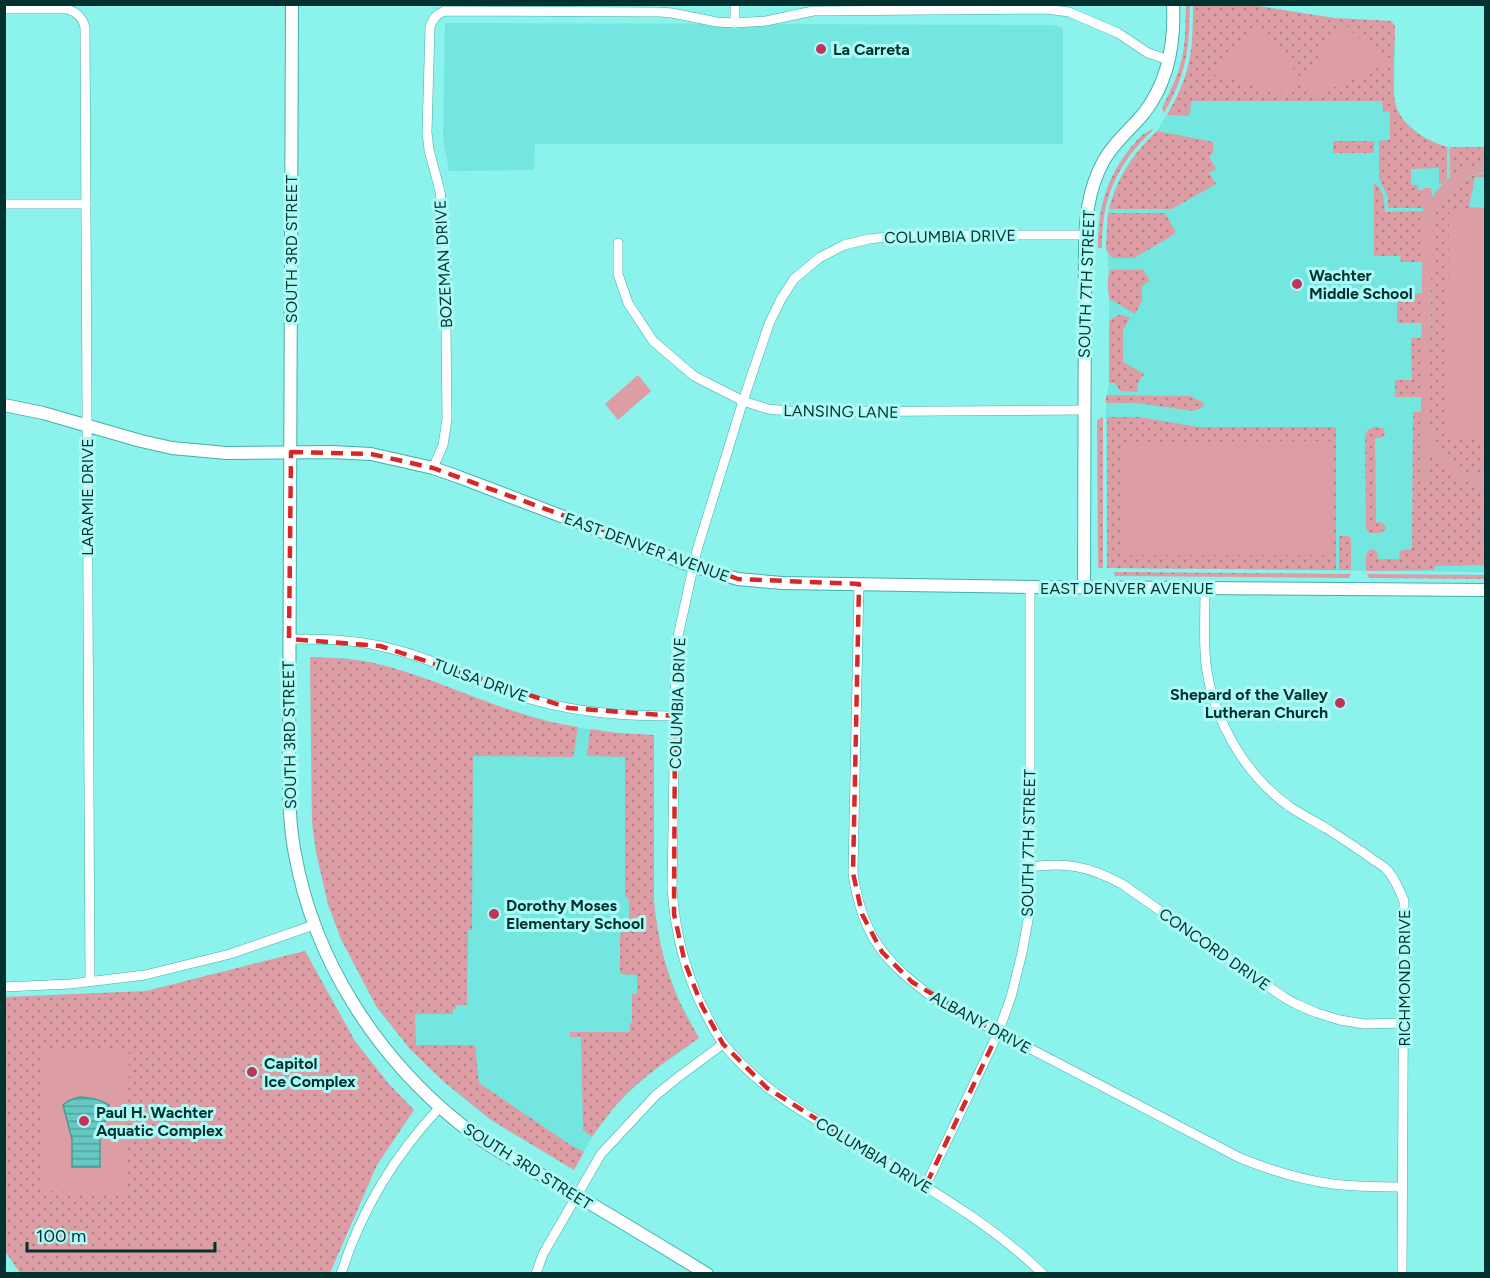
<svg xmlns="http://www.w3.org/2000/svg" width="1490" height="1278" viewBox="0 0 1490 1278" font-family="Figtree,sans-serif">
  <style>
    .built { fill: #73e6e0 }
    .grass { fill: url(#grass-dots) }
    .pitch { fill: #dd9da5 }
    .water { fill: url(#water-rules); stroke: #489b96; stroke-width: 1.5 }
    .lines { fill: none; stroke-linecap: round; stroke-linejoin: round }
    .minor-casing { stroke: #44afaa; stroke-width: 10 }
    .tertiary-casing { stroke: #44afaa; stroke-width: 14 }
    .minor { stroke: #fff; stroke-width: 9 }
    .tertiary { stroke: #fff; stroke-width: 12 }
    .marked { fill: none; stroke: #d62828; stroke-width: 4.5; stroke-dasharray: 12 8; stroke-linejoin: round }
    .poi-dot { fill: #c23358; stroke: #acfbf6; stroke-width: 2 }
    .labels { text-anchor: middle; stroke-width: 6; stroke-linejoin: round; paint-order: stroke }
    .poi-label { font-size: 16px; font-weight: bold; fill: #013230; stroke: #acfbf6; text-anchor: start }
    .street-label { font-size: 16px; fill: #013230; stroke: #acfbf6 }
  </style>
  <defs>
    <pattern id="grass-dots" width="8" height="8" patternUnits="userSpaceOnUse" patternTransform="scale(1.5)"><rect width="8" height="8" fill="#dd9da5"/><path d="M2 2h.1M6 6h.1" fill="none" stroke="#b18187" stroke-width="1.8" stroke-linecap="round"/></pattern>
    <pattern id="water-rules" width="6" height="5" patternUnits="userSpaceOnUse" patternTransform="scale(1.5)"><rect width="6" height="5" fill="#67c8c2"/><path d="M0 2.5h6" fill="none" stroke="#52a39e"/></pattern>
  </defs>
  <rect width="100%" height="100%" fill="#8bf2ec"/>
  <!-- built -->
  <g class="built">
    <polygon points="1193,5 1258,6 1334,18 1391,21 1395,26 1395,31 1394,97 1397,111 1402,119 1425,139 1436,144 1447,147 1485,147 1485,572 1107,568 1106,403 1109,383 1109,274 1107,253 1106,249 1107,222 1109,209 1114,191 1122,174 1132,158 1144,144 1157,131 1177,98 1185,80 1190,62 1193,43"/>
    <polygon points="445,23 1053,25 1063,28 1063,144 535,144 534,170 449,171 443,138"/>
    <polygon points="310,657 343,658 370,662 411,674 487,703 560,725 617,733 654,735 654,901 656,925 664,960 679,1000 699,1038 656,1069 632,1089 617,1104 592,1137 574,1170 491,1120 443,1081 410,1049 376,1006 341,939 328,904 316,852 312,822"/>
  </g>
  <!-- grass -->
  <g class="grass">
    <path d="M1186 5H1190C1189 50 1187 73 1164 113L1162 108C1170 92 1178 76 1182 58 1186 41 1185 22 1186 5Z"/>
    <path d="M1193 5 1258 6 1334 18 1391 21 1395 26V31C1395 50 1390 96 1398 111 1407 130 1428 141 1447 147V180L1439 185V168L1411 169V185H1418V190H1423V208H1388V197L1379 178V141L1390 140V112L1383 111 1382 101H1191L1190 113 1188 116 1167 115C1191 74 1193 51 1193 5Z"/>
    <path d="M1154 129C1116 165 1102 197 1102 248H1098C1098 208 1106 178 1132 146 1138 139 1144 132 1154 129Z"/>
    <path d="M1157 131 1213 142V153L1209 156 1216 169 1209 173 1216 184 1172 209H1109C1118 177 1133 154 1157 131Z"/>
    <rect x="1333" y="141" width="41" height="12"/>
    <path d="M1450 147H1485V164C1472 166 1462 170 1450 177Z"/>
    <path d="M1485 173V177H1475L1469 207 1485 208V476C1451 473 1432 449 1429 416L1432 220C1440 193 1458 177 1485 173Z"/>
    <path d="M1374 184C1384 188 1384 201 1385 212L1423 211V262H1401L1400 256H1374Z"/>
    <polygon points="1108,213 1165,213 1176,232 1170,237 1134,258 1115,258 1111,257 1106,249"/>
    <path d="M1110 270H1143L1150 281 1142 286V301L1135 314 1110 299C1107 291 1107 278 1110 270Z"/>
    <polygon points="1405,293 1422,293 1422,323 1397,323 1397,296 1402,296"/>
    <polygon points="1118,315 1123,315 1130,318 1123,330 1123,362 1144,374 1138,383 1137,392 1120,391 1115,383 1109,383 1109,325 1110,320"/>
    <polygon points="1411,338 1422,338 1421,397 1395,397 1395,380 1412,380"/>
    <polygon points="1106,395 1190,396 1204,403 1203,407 1193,411 1137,403 1106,403"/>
    <path d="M1413 412H1421L1420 485H1428L1429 448C1447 467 1457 483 1485 485V565L1435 566V570L1366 571V555L1369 550 1372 549 1377 552 1378 559H1399L1400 552 1402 550 1412 549Z"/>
    <polygon points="1103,417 1103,568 1098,568 1097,420"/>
    <polygon points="1107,417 1139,417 1198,427 1336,427 1336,570 1107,568"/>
    <polygon points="1374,427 1383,428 1385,433 1383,437 1375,438 1376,522 1383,523 1386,528 1385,530 1380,533 1369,533 1366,528 1365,435 1368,430"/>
    <polygon points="1339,536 1348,536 1351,539 1351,570 1339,570"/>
    <polygon points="1114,572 1351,574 1349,578 1115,576"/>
    <polygon points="1367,574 1485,575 1486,579 1369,578"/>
    <path d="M310 657C329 658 349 658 369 662 440 677 505 717 578 727L573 757 473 756 472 930H468L467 1005H457L456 1008 453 1009V1014H415L416 1045H475L479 1083 569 1144 584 1152 574 1170 491 1120 443 1081 410 1049 376 1006 341 939 328 904 316 852 312 822Z"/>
    <path d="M590 729 617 733 654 735V901C657 935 665 969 679 1001 685 1014 692 1026 699 1038 671 1058 641 1077 618 1103 608 1114 600 1125 592 1137L583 1130 581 1037H570V1032H630V1023H632V994H637V975L620 974V935L624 930 629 929V900L625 896V757L587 756Z"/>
    <polygon points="305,951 355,1041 388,1083 414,1110 377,1165 330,1273 20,1273 5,1251 4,997 146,991"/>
  </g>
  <!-- pitch -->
  <g class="pitch">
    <polygon points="1341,21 1386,64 1315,96 1304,81"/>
    <polygon points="1258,24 1301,79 1290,96 1208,73"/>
    <path d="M1485 164V172C1458 177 1440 193 1432 220L1429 416C1432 449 1451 473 1485 476V485C1461 483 1442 470 1429 450L1428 485H1420L1423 188H1431L1432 198C1444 178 1462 168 1485 164Z"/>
    <polygon points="1449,210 1485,210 1485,438 1447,438"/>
    <polygon points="638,375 651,391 618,420 605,404"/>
    <polygon points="1330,441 1330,555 1123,555 1122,442"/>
    <polygon points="42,1049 129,1050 127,1193 40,1191"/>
  </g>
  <!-- water -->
  <path class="water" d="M80 1097C91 1098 100 1099 109 1105L100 1138V1167H72V1139L63 1105 70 1100Z"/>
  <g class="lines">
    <!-- minor casing -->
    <g class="minor-casing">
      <g id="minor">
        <polyline points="735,4 735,23"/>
        <path d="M4 9H67C77 12 82 17 85 27L90 981"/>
        <polyline points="4,204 86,204"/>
        <polyline points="618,243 618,274 628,303 653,341 694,376 743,401 768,409 799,412 1084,410"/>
        <path d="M433 468 443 445 447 419 445 233 440 191 429 150 427 132 430 27C433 18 436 15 444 11L660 12 672 13 717 22 735 23 766 21 813 11 1046 9 1069 12 1118 33 1148 53 1169 60"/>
        <path d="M859 584 853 873C862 937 885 962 935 999L1240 1158C1270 1170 1301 1180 1333 1184 1356 1187 1380 1187 1403 1187"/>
        <path d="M1205 588C1205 609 1204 631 1205 652 1208 711 1242 773 1290 807 1302 815 1314 821 1326 828 1343 839 1359 849 1375 861 1380 864 1386 868 1389 872 1396 881 1400 891 1404 901L1402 1274"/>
        <path d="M289 639C319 639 349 639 380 646 432 657 480 683 530 699 578 713 626 716 675 716"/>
        <path d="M1030 867C1067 862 1088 866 1122 884L1285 998 1296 1004 1317 1013 1340 1020 1364 1024 1404 1023"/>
        <polyline points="4,987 70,984 145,975 230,954 314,925"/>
        <polyline points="925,1187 998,1033 1011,997 1022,953 1030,909 1030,587"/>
        <path d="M341 1274C361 1210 395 1155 440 1107"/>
        <polyline points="536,1274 543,1254 601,1154 656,1095 681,1075 723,1044"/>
        <path d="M1043 1274C985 1218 915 1181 848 1139 801 1111 761 1089 725 1046 718 1037 713 1028 708 1018 686 977 675 934 672 888L676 645 697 550 743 401 769 324 781 299 794 279 819 258 844 245 869 239 906 235H1085"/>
      </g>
    </g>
    <!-- tertiary casing -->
    <g class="tertiary-casing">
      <g id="tertiary">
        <path d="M292 4 289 778C289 803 290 829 295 854 314 960 376 1056 459 1123 489 1148 526 1166 559 1185 609 1214 658 1244 707 1274"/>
        <polyline points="4,405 43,413 141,441 172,448 226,453 332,452 371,454 433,468 459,477 692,566 738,579 782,583 1030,587 1486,590"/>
        <path d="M1084 587 1085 251C1085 220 1088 190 1103 162 1113 143 1131 129 1144 113 1168 82 1175 43 1173 4"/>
      </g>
    </g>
    <!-- minor -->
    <use href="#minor" class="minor"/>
    <!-- tertiary -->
    <use href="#tertiary" class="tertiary"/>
  </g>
  <!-- marked area -->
  <path class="marked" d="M291 452 371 454 433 468 738 579 859 584 853 873 862 914 882 952 912 982 998 1033 925 1187 767 1088 723 1044 702 1006 685 963 674 914 675 716 569 708 380 646 289 639Z"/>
  <!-- markers -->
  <g class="poi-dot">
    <circle cx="821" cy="49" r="6"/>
    <circle cx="1297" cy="284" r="6"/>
    <circle cx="1340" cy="703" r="6"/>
    <circle cx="494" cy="914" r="6"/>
    <circle cx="252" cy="1072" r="6"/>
    <circle cx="84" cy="1121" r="6"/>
  </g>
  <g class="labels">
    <!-- poi labels -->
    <g class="poi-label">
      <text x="833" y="55">La Carreta</text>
      <text x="1309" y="281">Wachter<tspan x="1309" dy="18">Middle School</tspan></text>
      <text x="1328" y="700" text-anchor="end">Shepard of the Valley<tspan x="1328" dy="18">Lutheran Church</tspan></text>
      <text x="506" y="911">Dorothy Moses<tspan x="506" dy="18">Elementary School</tspan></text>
      <text x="264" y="1069">Capitol<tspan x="264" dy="18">Ice Complex</tspan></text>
      <text x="96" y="1118">Paul H. Wachter<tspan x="96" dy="18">Aquatic Complex</tspan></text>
    </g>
    <!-- street labels -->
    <g class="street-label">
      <text transform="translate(950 236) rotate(-1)" y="6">COLUMBIA DRIVE</text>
      <text transform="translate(291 249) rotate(-90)" y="6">SOUTH 3RD STREET</text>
      <text transform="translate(443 264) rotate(-93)" y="6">BOZEMAN DRIVE</text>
      <text transform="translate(1086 284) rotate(-88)" y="6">SOUTH 7TH STREET</text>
      <text transform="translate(841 411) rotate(1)" y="6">LANSING LANE</text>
      <text transform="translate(87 497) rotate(-90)" y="6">LARAMIE DRIVE</text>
      <text transform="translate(647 547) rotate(20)" y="6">EAST DENVER AVENUE</text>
      <text x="1127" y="594">EAST DENVER AVENUE</text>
      <text transform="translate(481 680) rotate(20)" y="6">TULSA DRIVE</text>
      <text transform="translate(677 703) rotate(-88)" y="6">COLUMBIA DRIVE</text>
      <text transform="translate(289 735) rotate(-91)" y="6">SOUTH 3RD STREET</text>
      <text transform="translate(1028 843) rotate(-89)" y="6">SOUTH 7TH STREET</text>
      <text transform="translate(1215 949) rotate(35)" y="6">CONCORD DRIVE</text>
      <text transform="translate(1404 978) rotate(-90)" y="6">RICHMOND DRIVE</text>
      <text transform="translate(981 1022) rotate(29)" y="6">ALBANY DRIVE</text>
      <text transform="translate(874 1155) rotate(31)" y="6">COLUMBIA DRIVE</text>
      <text transform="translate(528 1166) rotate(32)" y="6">SOUTH 3RD STREET</text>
    </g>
  </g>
  <!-- border -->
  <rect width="1490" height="1278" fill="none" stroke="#013230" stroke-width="12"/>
  <!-- scale -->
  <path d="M27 1242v9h188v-9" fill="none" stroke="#013230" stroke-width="3"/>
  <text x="36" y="1242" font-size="18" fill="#013230" stroke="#acfbf6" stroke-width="4.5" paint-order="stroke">100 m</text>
</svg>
